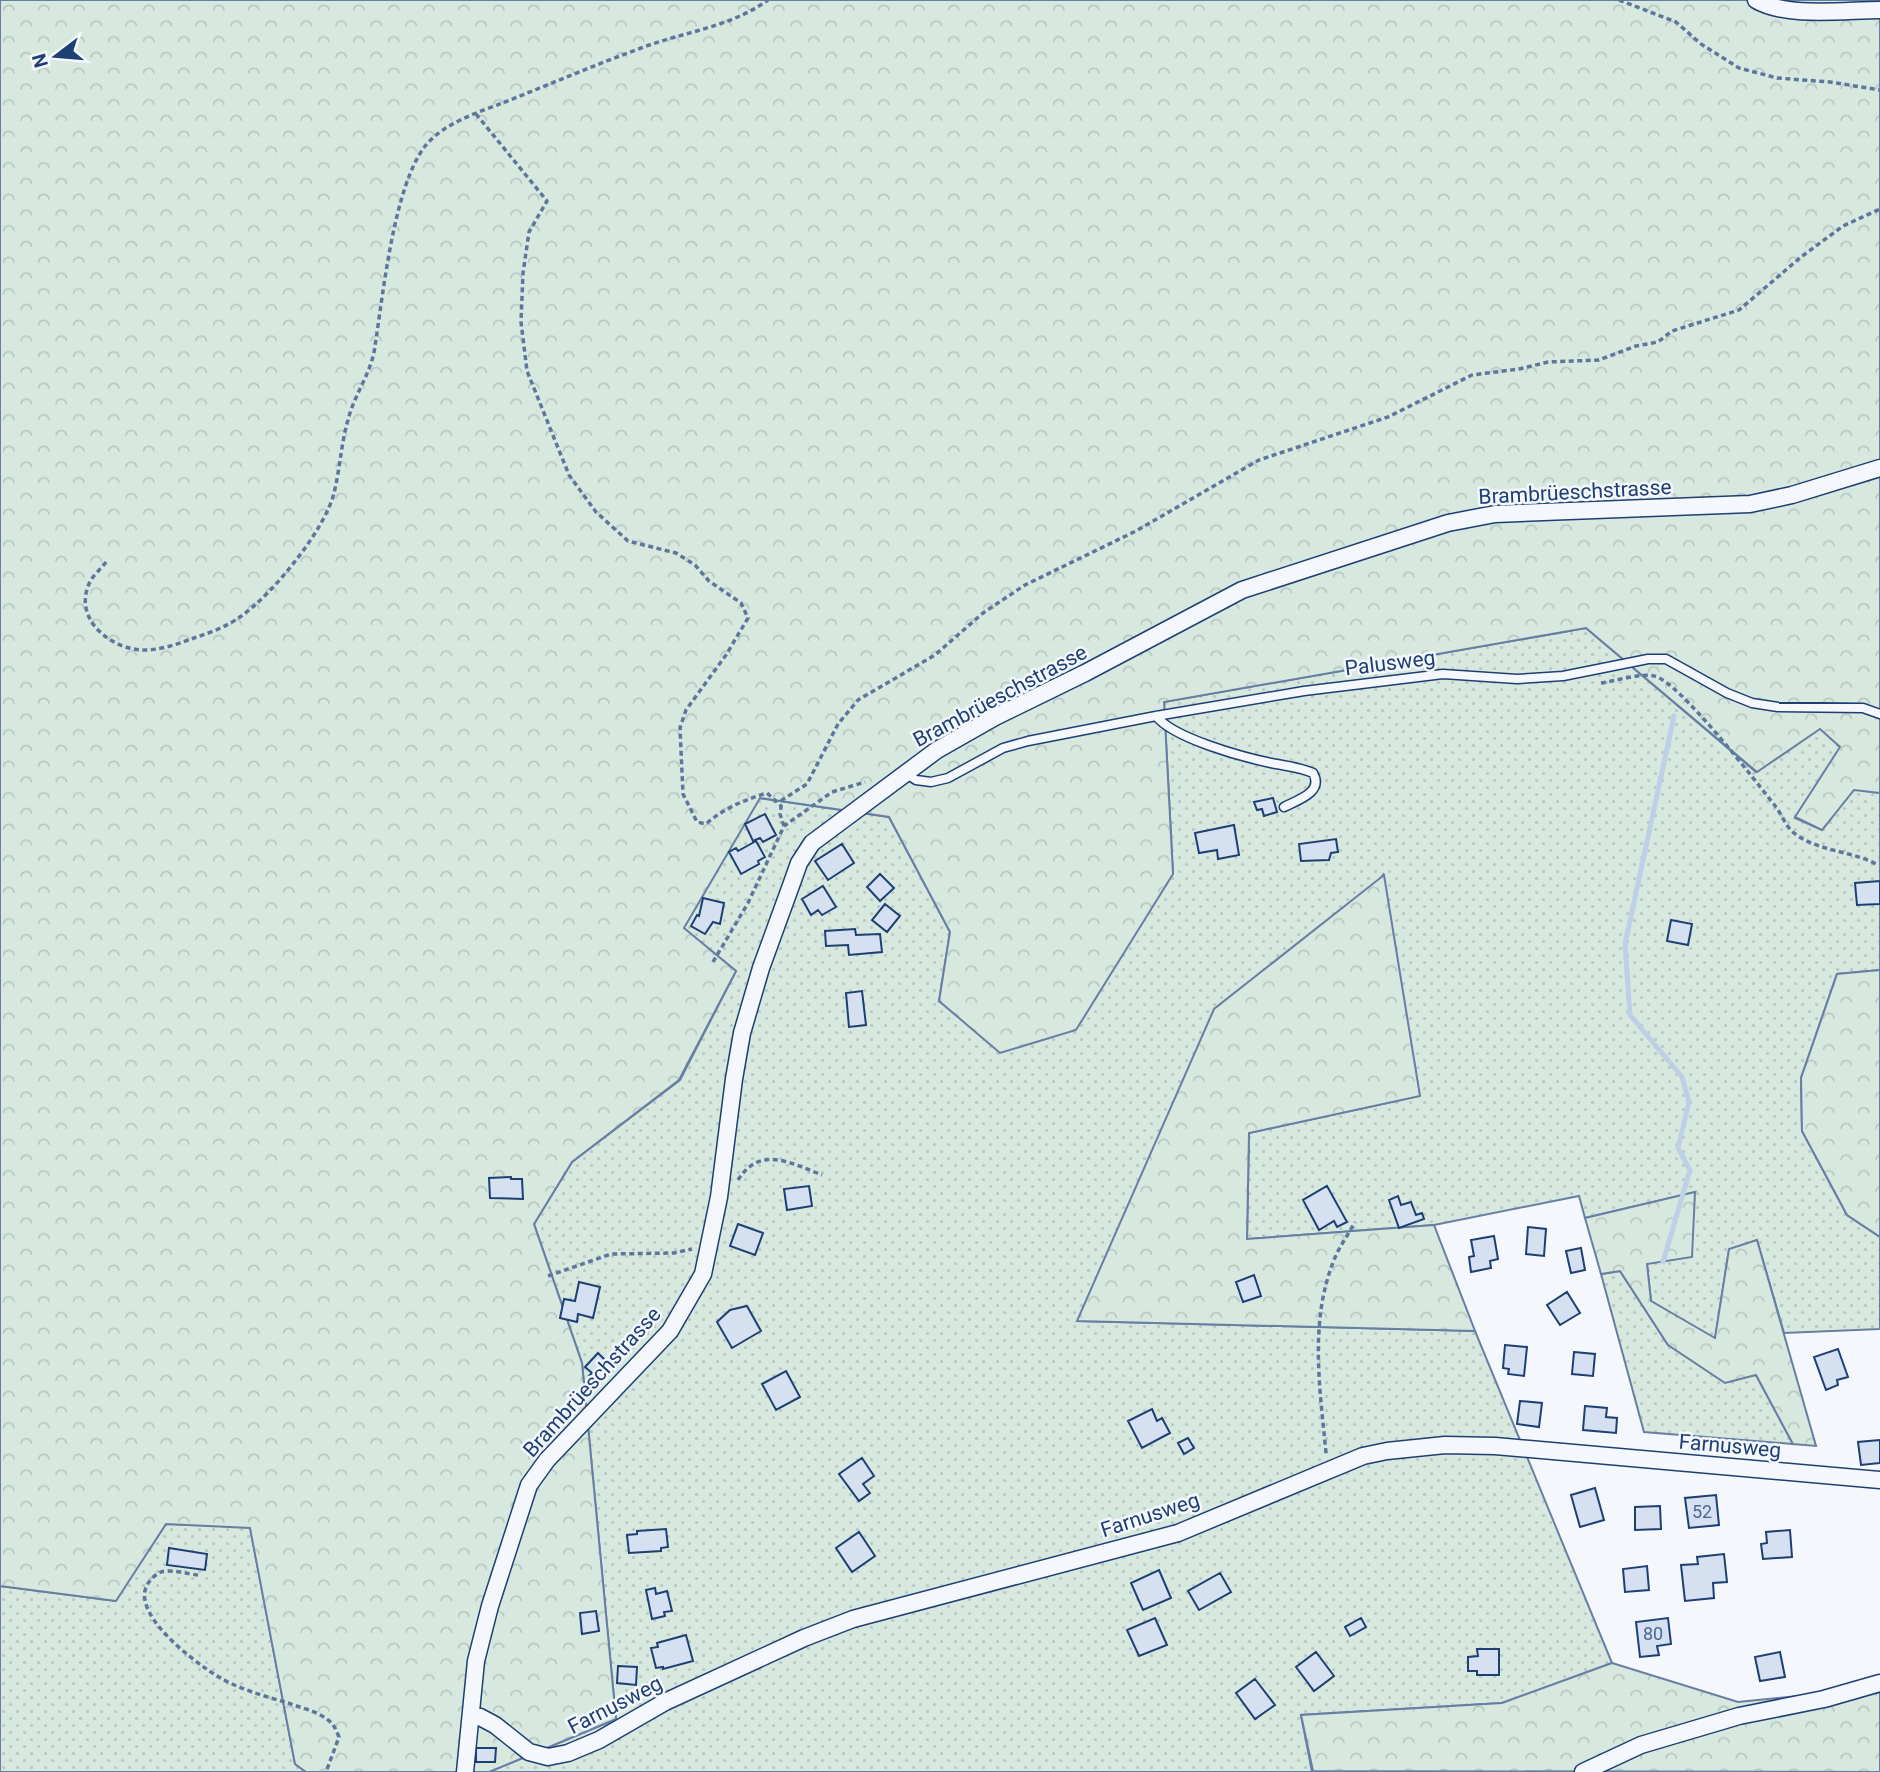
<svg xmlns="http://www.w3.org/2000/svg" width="1880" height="1772" font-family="Roboto,sans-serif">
<defs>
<pattern id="grass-dots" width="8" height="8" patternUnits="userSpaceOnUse" patternTransform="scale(1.75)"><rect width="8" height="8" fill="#d7e8df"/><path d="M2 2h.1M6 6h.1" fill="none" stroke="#b8c8c3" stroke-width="1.8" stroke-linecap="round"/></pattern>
<pattern id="forest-crowns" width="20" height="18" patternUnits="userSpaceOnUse" patternTransform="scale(1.75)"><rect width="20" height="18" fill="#d7e8df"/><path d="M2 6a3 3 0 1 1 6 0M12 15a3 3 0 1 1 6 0" fill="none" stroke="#b8c8c3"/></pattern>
</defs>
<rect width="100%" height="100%" fill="#f4f7fb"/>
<path fill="url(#grass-dots)" stroke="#687fa3" stroke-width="2" d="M1586 628 1756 772 1820 728 1841 747 1795 818 1822 830 1854 789 1880 793V970L1837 974 1801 1078 1802 1131 1847 1215 1880 1237V1329L1784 1333 1757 1240 1729 1250 1715 1339 1651 1301 1647 1264 1695 1192 1585 1218 1579 1196 1434 1225 1247 1239 1249 1133 1419 1096 1383 875 1078 1321 1475 1331 1612 1663 1502 1703 1301 1715 1312 1772H489L616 1719 582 1363 534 1224 572 1162 680 1080 736 971 683 928 759 798 889 817 950 932 939 1001 1173 874 1164 702Z
M1620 1271 1668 1345 1756 1375 1793 1444 1644 1432 1601 1274Z
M166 1524 250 1527 295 1764 306 1772H0V1586L115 1601Z"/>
<path fill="url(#forest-crowns)" stroke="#687fa3" stroke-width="2" d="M0 0H1880V793L1854 790 1822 830 1795 817 1840 747 1820 729 1757 772 1586 628 1164 702 1173 874 1076 1030 1000 1053 939 1001 950 932 889 817 760 798 684 928 736 971 679 1080 572 1162 534 1224 582 1363 616 1719 489 1772H306L295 1764 250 1528 166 1524 116 1601 0 1586Z
M1384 875 1420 1096 1249 1133 1247 1239 1434 1225 1475 1331 1077 1321 1214 1009Z
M1880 970V1237L1847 1215 1802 1131 1801 1078 1837 974Z
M1695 1192 1692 1257 1647 1264 1651 1301 1715 1338 1729 1249 1757 1240 1816 1446 1793 1444 1756 1375 1725 1383 1668 1345 1620 1271 1601 1274 1585 1218Z
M1612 1663 1738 1702 1880 1688V1772L1313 1771 1301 1715 1502 1703Z"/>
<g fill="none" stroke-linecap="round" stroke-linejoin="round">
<path stroke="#bed0e5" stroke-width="5" d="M1663 1262 1690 1170 1678 1148 1689 1102 1682 1077 1630 1015 1625 944 1674 716"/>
</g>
<path fill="#d5e0f0" stroke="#1d3f73" stroke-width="2" d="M1273 798 1277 812 1264 816 1262 809 1257 810 1254 802Z
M765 814 776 835 763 842 760 838 753 841 745 824Z
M1234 825 1239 855 1218 859 1217 850 1199 853 1195 833Z
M1336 839 1338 852 1331 853 1329 860 1301 861 1299 844Z
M756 841 765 857 758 861 759 864 741 874 729 852 736 848 738 851Z
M842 844 854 863 828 880 815 861Z
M880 874 894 888 880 901 867 887Z
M1880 881V904L1857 905 1855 883Z
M823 886 836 907 822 915 818 910 811 915 802 899Z
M703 898 724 903 720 924 713 922 705 934 691 926 697 915 699 916Z
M885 904 900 916 887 932 872 920Z
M1671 920 1692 924 1688 945 1667 941Z
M855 929 856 935 880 934 882 952 849 955 848 945 826 946 825 931Z
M862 991 866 1025 849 1027 846 993Z
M511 1177V1179H522L523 1199 490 1198 489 1178Z
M809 1186 812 1206 787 1210 784 1189Z
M1327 1186 1347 1222 1337 1227 1334 1221 1319 1230 1303 1200Z
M1398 1196 1401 1205 1411 1202 1416 1215 1422 1213 1424 1219 1399 1228 1389 1200Z
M738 1224 763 1233 755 1255 730 1246Z
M1528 1227 1546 1229 1544 1256 1526 1254Z
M1494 1236 1498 1259 1490 1261 1491 1268 1471 1272 1469 1257 1474 1256 1471 1240Z
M1581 1248 1585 1270 1571 1273 1566 1251Z
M1254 1275 1261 1296 1243 1302 1236 1282Z
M579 1282 600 1287 593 1318 578 1314 577 1322 560 1318 564 1299 575 1301Z
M1567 1292 1580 1313 1560 1325 1547 1305Z
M747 1306 761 1331 732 1348 717 1322 730 1310Z
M1505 1345 1527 1347 1524 1376 1508 1374 1509 1369 1503 1368Z
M1838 1349 1848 1377 1837 1380 1838 1385 1826 1390 1814 1357Z
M1574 1352 1595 1354 1593 1376 1572 1374Z
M598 1353 614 1369 598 1385 589 1376 592 1373 585 1367Z
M786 1371 800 1397 776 1410 762 1384Z
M1520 1401 1542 1403 1539 1427 1517 1424Z
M1585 1406 1607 1408 1606 1417 1617 1418 1616 1433 1583 1430Z
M1152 1409 1157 1421 1162 1418 1170 1433 1142 1448 1128 1421Z
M1188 1438 1194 1448 1184 1454 1178 1443Z
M1880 1440V1463L1861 1465 1858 1442Z
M862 1458 874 1476 863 1484 870 1493 859 1501 839 1474Z
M1595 1488 1604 1520 1580 1527 1571 1495Z
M1716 1495 1719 1525 1689 1528 1685 1498Z
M1660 1506 1661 1529 1635 1530V1507Z
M666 1529 668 1547 661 1548V1551L629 1553 627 1535 637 1534V1531Z
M1790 1530 1792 1557 1763 1559 1761 1544 1767 1543 1766 1532Z
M859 1532 875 1556 852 1572 836 1548Z
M169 1548 207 1554 205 1570 167 1565Z
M1724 1554 1727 1582 1713 1583 1714 1598 1685 1601 1681 1565 1698 1564 1697 1557Z
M1647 1566 1649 1590 1625 1592 1623 1569Z
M1159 1570 1171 1598 1143 1610 1131 1583Z
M1220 1573 1231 1592 1199 1610 1188 1591Z
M655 1588 656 1594 667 1591 672 1611 664 1612 665 1616 652 1619 646 1590Z
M596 1611 599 1631 582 1634 580 1613Z
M1155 1618 1167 1645 1139 1656 1127 1630Z
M1361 1618 1366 1627 1350 1636 1345 1627Z
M1668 1618 1671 1644 1657 1646 1659 1655 1640 1657 1636 1622Z
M686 1635 693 1661 663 1669V1667L656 1668 651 1648 658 1647 657 1643Z
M1477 1649H1499V1675H1477V1671H1468V1657L1478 1656Z
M1316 1652 1334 1676 1314 1691 1296 1667Z
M1780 1652 1785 1677 1760 1681 1755 1657Z
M618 1666 637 1667 636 1685 617 1683Z
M1255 1679 1275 1705 1255 1719 1236 1693Z
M476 1748H496L495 1762H476Z"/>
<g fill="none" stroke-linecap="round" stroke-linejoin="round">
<defs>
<path id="lane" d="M1156 716C1173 738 1242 757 1271 763 1285 766 1300 767 1313 773 1324 792 1298 800 1284 807
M905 773 916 780 931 782 948 778 1003 748 1028 741 1156 716 1304 691 1443 674 1517 679 1563 676 1648 659H1666L1727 693 1752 703 1778 707 1863 708 1880 714"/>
<path id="street" d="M1756 0C1786 18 1845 10 1880 10
M471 1716 480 1717 495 1725 529 1752 548 1757 568 1753 599 1740 665 1702 804 1638 853 1619 1178 1533 1363 1456 1387 1451 1445 1445 1495 1446 1880 1480
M465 1772 476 1661 490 1606 529 1485 547 1460 670 1331 703 1274 719 1197 734 1079 742 1033 761 968 793 880 799 863 812 843 937 750 995 717 1085 673 1242 590 1448 523 1495 514 1750 504 1792 495 1880 468
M1583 1772 1641 1745 1739 1716 1824 1699 1880 1683"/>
</defs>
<use href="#lane" stroke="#1d3f73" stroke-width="11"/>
<use href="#street" stroke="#1d3f73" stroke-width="19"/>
<path stroke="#5e769c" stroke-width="3.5" stroke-dasharray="5 3.5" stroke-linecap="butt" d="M1619 0 1676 22 1701 44 1739 68 1777 78 1830 82 1880 90
M476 114 547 201 529 232 523 273 521 322 527 371 569 475 596 512 628 541 676 553 695 565 709 581 741 603 748 618 726 655 686 710 680 728 683 794 697 822 706 824C724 808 744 800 767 793L781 806
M106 562C101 569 92 576 89 584 73 620 112 650 144 650 161 650 178 644 194 638 209 633 226 627 240 617 272 595 325 530 334 493 340 469 341 444 348 420 354 395 372 372 375 346 383 295 394 184 426 145 444 123 479 112 505 102 550 84 595 65 641 48 683 32 731 27 768 0
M1601 683C1615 681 1640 673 1654 676 1678 680 1757 783 1776 807 1782 815 1786 827 1794 833 1818 852 1851 850 1878 865
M784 826 780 814 782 800 807 784 838 724 858 700 935 655 983 613 1025 585 1136 531 1259 460 1388 417 1472 375 1519 369 1548 362 1599 360 1636 346 1658 342 1672 331 1739 310 1801 257 1843 226 1880 209
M713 962 748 903 784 826 832 792 865 782
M738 1180C760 1145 791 1163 822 1175
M548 1276 611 1254 674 1253 692 1249
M1326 1453C1320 1389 1309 1322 1334 1260 1339 1247 1348 1235 1355 1222
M198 1575C188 1574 171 1569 161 1572 156 1574 152 1578 149 1582 127 1611 192 1660 214 1674 235 1688 264 1696 288 1703 301 1708 317 1711 328 1720 334 1724 336 1730 339 1737L326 1772"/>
<use href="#lane" stroke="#f4f7fb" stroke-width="8"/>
<use href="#street" stroke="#f4f7fb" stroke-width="16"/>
</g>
<g text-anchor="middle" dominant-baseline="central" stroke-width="5" stroke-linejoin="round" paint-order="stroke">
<g font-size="18" fill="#4b6792">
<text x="1702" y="1511">52</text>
<text x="1653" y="1633">80</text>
</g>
<g font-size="21" fill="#1d3f73" stroke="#f4f7fb">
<text transform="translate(1575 492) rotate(-3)">Brambrüeschstrasse</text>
<text transform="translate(1390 663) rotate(-7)">Palusweg</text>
<text transform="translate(1000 696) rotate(-28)">Brambrüeschstrasse</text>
<text transform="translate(592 1382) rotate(-48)">Brambrüeschstrasse</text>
<text transform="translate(1730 1446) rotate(5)">Farnusweg</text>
<text transform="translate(1150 1515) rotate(-18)">Farnusweg</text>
<text transform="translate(615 1705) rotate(-27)">Farnusweg</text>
</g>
</g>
<g transform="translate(56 56) rotate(254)" stroke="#f4f7fb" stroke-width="5" paint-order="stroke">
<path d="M0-5L12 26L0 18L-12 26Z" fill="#1d3f73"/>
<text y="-10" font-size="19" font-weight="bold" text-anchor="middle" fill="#1d3f73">N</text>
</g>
</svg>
